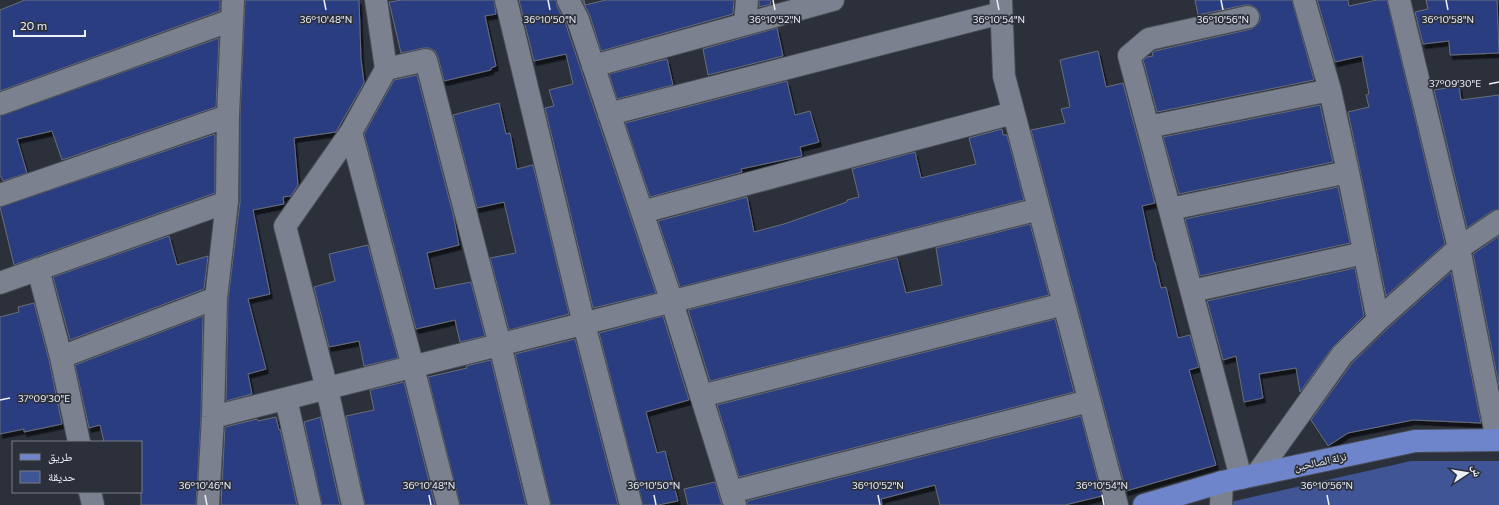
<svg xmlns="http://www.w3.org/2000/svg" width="1499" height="505" font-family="Commissioner,'Noto Naskh Arabic',sans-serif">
<defs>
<filter id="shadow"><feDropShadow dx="2.5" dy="4.5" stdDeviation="0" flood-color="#0009"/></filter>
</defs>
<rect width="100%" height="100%" fill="#2c303b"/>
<path fill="#3f5596" d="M1411 461H1499V505H1230V502Z"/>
<path fill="#2a3e80" stroke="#686e7a" filter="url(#shadow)" d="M25 0H220V11L0 91V10Z
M245 0H359L361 59 364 83 336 132 294 138 298 185 291 196 283 197 284 204 253 210 270 294 248 299 266 369 248 374 252 394 226 401 228 299 240 202V116Z
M402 0H494L496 14 485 16 496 66 491 68V70L444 81 438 57 435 51 429 48H424L401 53 389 2Z
M519 0H556L557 6 566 25 656 293 593 308 545 108 554 106 549 90 573 84 566 54 534 61Z
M582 0H584L585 5 606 0H734L733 14 601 51 590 16Z
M759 0H770L771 4 759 7Z
M1195 0H1292L1314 80 1157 112 1143 60 1147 57 1153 56 1152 53 1155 51 1251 29 1256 26 1260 21V15L1257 9 1251 5H1245L1198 15Z
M1317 0H1348L1349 6 1377 0H1387L1445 244 1386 296 1348 112 1369 107 1366 95 1369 94 1362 56 1335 62Z
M1426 0H1497L1499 53 1450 55 1449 41 1423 44 1415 12 1428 9Z
M777 28 783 56 708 75 703 49Z
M219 38 216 107 62 160 52 131 17 139 27 173 3 181 0 175V116Z
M1098 51 1106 87 1123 83 1155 203 1142 206 1154 262H1155L1161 288 1166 287 1178 338 1190 335 1199 367 1189 370 1216 465 1126 491 1031 130 1065 123 1061 109 1070 107 1060 60Z
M667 59 673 85 617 99 609 74Z
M417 75 453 214 459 245 427 253 435 289 471 282 485 336 460 342 455 320 416 329 364 134 394 80Z
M787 81 795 115 810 111 819 142 800 147 802 156 741 169 742 172 650 197 625 123Z
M1459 86 1461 100 1499 95V209L1492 211 1467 228 1434 90Z
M499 103 506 134 510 133 517 169 533 165 569 314 509 330 490 258 516 253 504 202 477 208 453 115Z
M1320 105 1333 162 1179 194 1163 137Z
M1002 129 1003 135H1007L1024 200 680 287 658 221 747 197 754 232 784 224 847 202V200L859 197 852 169 915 152 921 178 976 164 969 138Z
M215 134V193L14 265 0 207Z
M1338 187 1350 243 1200 276 1185 219Z
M1030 224 1049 295 710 381 688 310 897 258 906 293 942 285 936 248Z
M169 236 177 265 208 256 204 289 70 340 53 277Z
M1499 236V386L1473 254Z
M368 245 398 358 364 366 359 341 329 347 314 287 335 281 329 254Z
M1355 268 1364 316 1332 348 1300 392 1296 368 1259 374 1263 398 1244 402 1236 356 1223 360 1207 301Z
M1451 272 1481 423 1413 420 1348 433 1328 446 1311 420 1352 363 1387 329Z
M34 303 49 360 62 424 24 432V429L0 434V317L19 312 18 307Z
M203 316 201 416 196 505H141V442H104L100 425 89 428 75 365Z
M663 316 689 400 646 412 657 453 665 451 678 501 658 505H643L599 333Z
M1055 319 1074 392 739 477 717 405Z
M575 339 618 505H551L515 354Z
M491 360 526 505H460L428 377 467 368 466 366Z
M404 382 435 505H365L346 416 374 410 370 390Z
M1081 416 1102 496 1065 505H940L935 485 881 499 882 505H747V501Z
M276 417 279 430 280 429 297 505H221L225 427 257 419 258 421Z
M321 417V421L340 505H322L304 422Z
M715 482 722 505H688L684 489Z"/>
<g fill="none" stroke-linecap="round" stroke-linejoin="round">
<defs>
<path id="minor" d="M376 0 386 69 426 60 500 345 539 505
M506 0 584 324 631 505
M568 0 578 20 672 302 735 505
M1001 0 1004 76 1117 505
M1304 0 1330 90 1348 172 1378 320
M1399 0 1459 248 1497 440
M745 24 747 0
M593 66 833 0
M0 104 232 20
M609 114 1001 13
M1148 127 1330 90
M351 132 413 367 448 505
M0 195 228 116
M1170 209 1348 172
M642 212 1013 113
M38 269 61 357 79 442
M0 283 227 202
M1192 291 1364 253
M61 357 216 298
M701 396 1064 304
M286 399 310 505
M213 417 1039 209
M1257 474 1342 355 1378 320 1459 248 1499 221
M1241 478 1129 56 1149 39 1248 17
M90 492 93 505
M731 492 1089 401
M208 505 213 417 216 298 227 202 228 116 233 0
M353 505 327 389 285 226 351 132 386 69
M1221 505 1222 482"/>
<path id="major" d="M1144 505 1222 482 1415 441 1499 440"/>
</defs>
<use href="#minor" stroke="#484c55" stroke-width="24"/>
<use href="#major" stroke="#484c55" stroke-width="24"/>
<use href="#minor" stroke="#7b818e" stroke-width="22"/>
<use href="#major" stroke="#6e85cb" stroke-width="22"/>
</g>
<path fill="none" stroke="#edf0f8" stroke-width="1.5" d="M324 0 326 10M548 0 550 10M773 0 775 10M997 0 999 10M1221 0 1223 10M1446 0 1448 10M1489 84 1499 82M0 400 10 398M205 495 207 505M429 495 431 505M654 495 656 505M878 495 880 505M1102 495 1104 505M1327 495 1329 505"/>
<g text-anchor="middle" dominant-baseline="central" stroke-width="3.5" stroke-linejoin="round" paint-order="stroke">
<g font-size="11" fill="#edf0f8" stroke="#2c303b">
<text transform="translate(1320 461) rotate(-12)">نزلة الصالحين</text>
</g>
</g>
<g font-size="10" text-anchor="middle" fill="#edf0f8" stroke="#2c303b" stroke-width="3.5" stroke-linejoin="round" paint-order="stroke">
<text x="326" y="23">36°10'48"N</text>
<text x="550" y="23">36°10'50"N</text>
<text x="775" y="23">36°10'52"N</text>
<text x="999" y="23">36°10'54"N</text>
<text x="1223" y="23">36°10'56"N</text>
<text x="1448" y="23">36°10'58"N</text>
<text x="1455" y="87">37°09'30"E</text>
<text x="44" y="402">37°09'30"E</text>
<text x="205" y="489">36°10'46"N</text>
<text x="429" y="489">36°10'48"N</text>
<text x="654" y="489">36°10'50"N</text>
<text x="878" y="489">36°10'52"N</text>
<text x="1102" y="489">36°10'54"N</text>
<text x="1327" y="489">36°10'56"N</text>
</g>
<rect x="12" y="441" width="130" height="52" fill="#2c303b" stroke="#797d87"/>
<rect x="20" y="454" width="20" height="6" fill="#6e85cb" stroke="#797d87"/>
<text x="48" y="461" font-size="12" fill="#edf0f8">طريق</text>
<rect x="20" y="471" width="20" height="12" fill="#3f5596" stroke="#797d87"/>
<text x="48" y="481" font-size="12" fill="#edf0f8">حديقة</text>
<g transform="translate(1467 473) rotate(78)" stroke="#2c303b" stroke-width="3" paint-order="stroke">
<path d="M0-3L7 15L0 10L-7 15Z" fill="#edf0f8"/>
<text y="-6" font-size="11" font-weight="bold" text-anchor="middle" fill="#edf0f8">ش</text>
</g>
<path d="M14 30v6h71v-6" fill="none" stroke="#edf0f8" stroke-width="2"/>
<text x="20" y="30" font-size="12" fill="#edf0f8" stroke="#2c303b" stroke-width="3" paint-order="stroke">20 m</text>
</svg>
